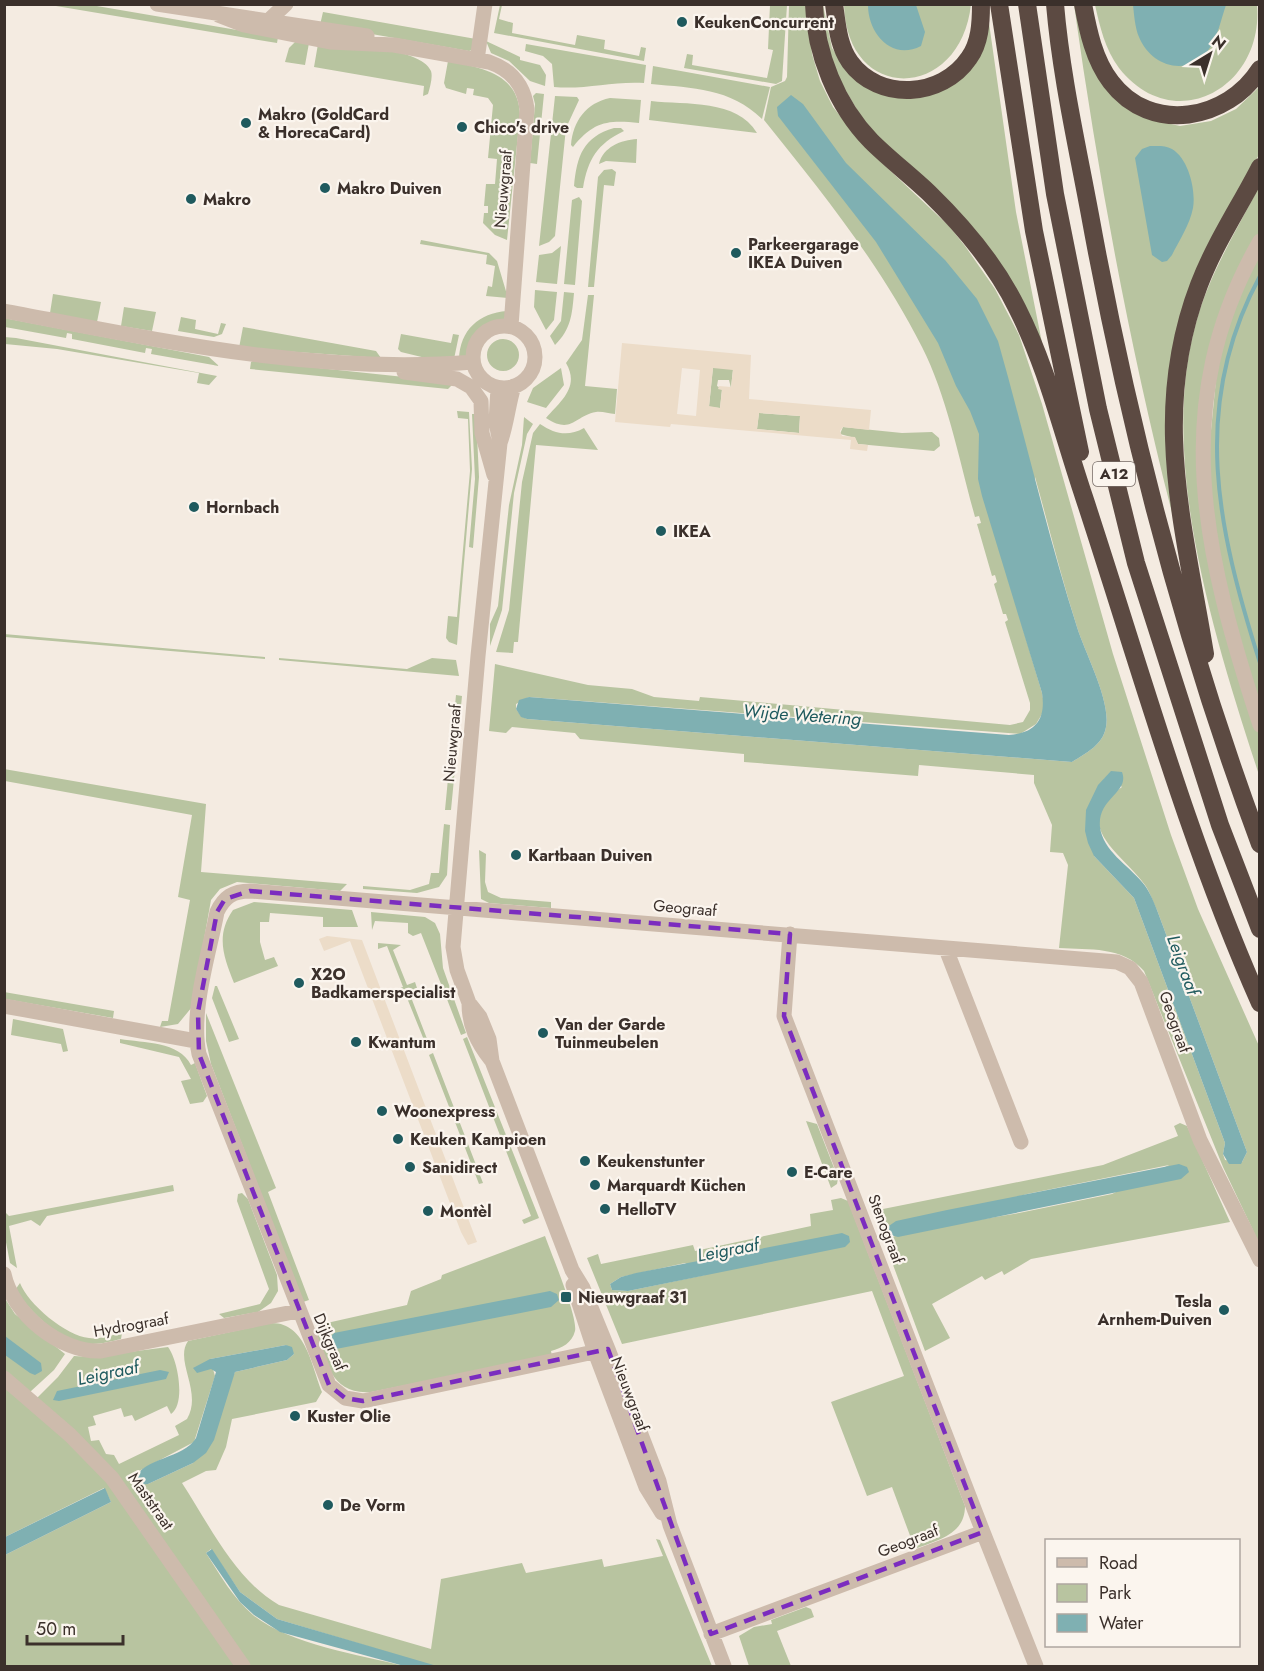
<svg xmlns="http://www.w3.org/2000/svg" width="1264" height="1671" font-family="Jost,sans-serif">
<rect width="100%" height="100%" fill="#f4ebe1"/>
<path fill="#b8c4a0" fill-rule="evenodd" d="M971 4C961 101 847 105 844 5Z
M50 5H91L278 37 277 43Z
M500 5H502L499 19 513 23 512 33 575 45 577 35 605 40 604 49 639 56 641 47 646 48 644 61 494 33Z
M770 5H787L782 81 776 84 684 68 687 54 693 55 692 65 767 78 773 50 768 49Z
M789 5H808L812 54 820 81 833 107 865 147 949 226 965 246 995 289 1019 335 1042 404 1113 654 1171 835 1198 909 1259 1046V1243L1223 1167 1144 971C1123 946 1089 950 1059 948L1068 865 1063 853 1050 852 1052 825 1034 783V775L919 765 918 776 744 762V754L580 739 575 733 512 727 506 733 489 731 495 664 588 685 632 689 654 697 699 701 700 697 1010 725 1023 722 1030 710V703L1005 622 1008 620 1006 614H1003L994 584 997 582 995 575 992 576 977 524 981 523 979 516 975 517C960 463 947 396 922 347 880 264 822 192 764 120L771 87 785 81 787 77ZM1035 477C1049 527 1061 577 1077 627 1085 653 1111 701 1106 727 1103 745 1086 753 1072 762L527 719 521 716 516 709V704L529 697 1020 734 1036 724 1045 709 1042 693 1019 615ZM1108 776 1122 787C1067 824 1123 854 1145 885 1150 892 1153 902 1157 910L1247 1152 1242 1162 1225 1160 1223 1154 1225 1143 1134 898 1094 856 1104 779Z
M820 5H823L832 48 855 79 942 88 988 16 1016 212 1047 368 1023 310 869 130 833 69Z
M1074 5H1077L1085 43 1148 119 1180 126 1211 121 1236 109 1259 87V154L1177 333 1182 551C1134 371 1100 189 1074 5Z
M1095 5H1257C1264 89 1173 137 1119 68 1105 49 1100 27 1095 5Z
M323 12 476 39 472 50 469 51 320 25Z
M486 41 520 57V60L540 65 546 75 545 86 530 81 509 61 491 53Z
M295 42 309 43 305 65 285 62 289 48Z
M318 44C342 46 420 46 431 71 433 77 430 87 428 94L423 96 424 86 314 67Z
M526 44 646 65 644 83C613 81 584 90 554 87L552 64 543 56 525 51Z
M448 61C482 68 519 73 520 116L507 240 495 235 483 223 484 213H488V206H484L486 184H495L497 159 488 158 493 105 488 98 473 95 474 89 467 88 466 94 446 88 444 83Z
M653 66 770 87 762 119C730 88 693 88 651 84Z
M536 93 544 94 537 164 530 163 535 104 533 96Z
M555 96 577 97 579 100 566 128 555 236 549 242 539 246Z
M610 98 641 100 639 123C608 120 594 121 573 147L571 145C573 121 586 103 610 98Z
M651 101C686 105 737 99 757 133L649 120Z
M614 128H621L624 131C597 144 588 159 583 188H577L574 186C577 156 583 137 614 128Z
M637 139 636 163 606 161 599 164C603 147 621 140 637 139Z
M612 169 616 172 614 186 604 185 594 287H588L598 177 604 170Z
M1259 187V235L1200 410 1225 618 1259 735V775C1216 642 1157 461 1196 323 1209 275 1236 231 1259 187Z
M579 197 582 201 575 285 564 284 572 200Z
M421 240 489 253 497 261 508 298 486 296 488 286 492 287 495 266 486 264 487 255 420 244Z
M561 246 557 284 536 282 539 255 552 253Z
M1259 248V716L1234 627 1206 481 1219 349Z
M535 290 557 292 554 320 546 330 534 307Z
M564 292 574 293C572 315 571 329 555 345L550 336 561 321Z
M53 294 101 302 97 322 50 313Z
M588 295H594L585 386 617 389 615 414C609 414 602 411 596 412 574 416 572 435 546 418 561 401 580 387 566 363L582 340Z
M124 307 156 312 152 331 121 326Z
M507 311 504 320C481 324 471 335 468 358L459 359C460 330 479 313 507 311Z
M181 317 196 320 195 329 218 334 221 323 226 324 222 334 214 337 178 331Z
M4 318 209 357 219 366 151 354 152 349 146 348 145 353 72 339V334L67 333 66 338 5 327Z
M243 327 376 351 381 358 239 348Z
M401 334 451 343 453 334 459 335 454 359 434 360 401 352 398 349Z
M4 337 16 338 217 376 209 385 197 383 199 373 57 349 5 344Z
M487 355a16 16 0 1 1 32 0a16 16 0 1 1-32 0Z
M257 359 290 365 452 382V385L448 389 250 369 251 362Z
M713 367 733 369 731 388 729 380H718L717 386 722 389 720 408 709 407Z
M561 368 564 385 546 408 527 402 533 388Z
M457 411 469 412 472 469 457 645 449 642 446 638 448 616 457 617 470 471 468 419 458 418Z
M759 413 800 416 799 433 757 429Z
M472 414H476L479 477 473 548 469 547 475 479Z
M524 417 533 424 527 434 514 493 502 610 490 646V624L498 606 509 505 522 445Z
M540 424C555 434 568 437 584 428L598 450 536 445 518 642H514L513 653 496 652 509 610 522 482 533 433Z
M843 427 902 433 932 432 939 438 940 446 934 451 858 444 855 438 840 434Z
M4 634 265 657V659L5 637Z
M279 658 407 669 432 658 456 660 459 676 279 660Z
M456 695 462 696 451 810H445Z
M4 769 206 804 201 872 347 884 340 891 237 882 220 889 211 900 192 1007 178 1024 160 1027 162 1021H168L190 900 178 897 192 815 5 781Z
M444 824 450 825 447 875 439 887 417 893 363 889V886L410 890 429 884 431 873H439Z
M479 850 486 854 485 882 488 892 501 898 551 902V908L489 903 481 899Z
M254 902 352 910 358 927H323V917L270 913 269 922H260V942L265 960 274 957 278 966 234 983C224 957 215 936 233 910Z
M371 912 425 917 435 923 440 934 443 968 466 1033 461 1035 421 933 413 936 408 933V923L375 921 372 930Z
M378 943 401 945 393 950 407 985 415 982 417 988 409 992 429 1044 426 1045 405 993 396 996 394 990 403 987 387 946 378 949Z
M215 986H217L239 1039 229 1042 212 998Z
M4 992 114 1011 113 1018 5 999Z
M206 1013 276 1188 268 1192 309 1300 303 1302 211 1064 206 1041Z
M13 1019 63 1029 68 1051 63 1052 61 1044 11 1035Z
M467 1037 539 1218 524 1224 522 1220 531 1216 463 1039Z
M120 1039C144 1043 179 1041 191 1065L195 1063 207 1096 203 1102 190 1104 181 1081 191 1079 179 1057 120 1043Z
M433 1053 483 1183 479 1184 429 1055Z
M806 1121 817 1124 838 1178 837 1184 831 1188Z
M1180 1123 1187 1126 1230 1222 1031 1259 1004 1275 1002 1271 985 1280 982 1276 932 1304 950 1338 925 1351 873 1211 1103 1165 1178 1136 1174 1126ZM1169 1165 1112 1194 1019 1213 911 1231 892 1237 889 1234 1027 1194Z
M173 1185 174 1191 47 1216 40 1226 31 1220 9 1226 17 1268 10 1263 5 1237V1212L9 1216Z
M242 1193 248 1199 277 1275 278 1291 271 1303 258 1312 224 1318 219 1314 260 1304 269 1289 237 1201 238 1194Z
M841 1198 848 1201 965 1506C965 1535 937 1540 915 1549L892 1487 867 1496 831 1402 904 1376 872 1291 622 1344 587 1258 598 1254 601 1264 693 1245 695 1251 811 1226 810 1214 833 1210 831 1200ZM685 1263 705 1275 628 1291 612 1290 610 1284 621 1277Z
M545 1236C551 1253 578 1317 575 1331 572 1343 562 1348 551 1351L552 1356 371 1392C331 1395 327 1362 314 1331L318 1325 407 1305 411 1291 441 1279 442 1275Z
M20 1283C28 1304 66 1336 89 1338 99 1340 111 1335 122 1333L121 1339C112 1341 102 1344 93 1344 61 1344 32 1313 15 1290Z
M4 1297 15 1314 65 1354 54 1370 30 1392 5 1374Z
M272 1323C306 1323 312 1367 322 1392L316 1402 232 1419 226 1447 216 1470 206 1471 182 1483C209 1524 235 1580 279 1605L431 1649 441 1579 522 1563 526 1573 602 1559 604 1567 663 1556 656 1539 660 1540 712 1666 430 1665 277 1619 240 1592 211 1549 206 1553C220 1575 233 1598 253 1615 288 1644 360 1655 404 1666H248L155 1531 37 1398 58 1377 74 1356 90 1357 168 1347C178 1360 186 1404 171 1414L167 1406 135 1421 132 1415 124 1417 121 1408 93 1416 96 1425 88 1427 91 1441 99 1440 106 1454 114 1455 119 1464 179 1435 175 1426 187 1419C203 1392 174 1361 188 1341ZM286 1345 294 1354 287 1360 235 1372 193 1463 148 1484 139 1471 194 1442 215 1376 210 1359Z
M4 1382 96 1465 237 1666H5V1555L111 1502 104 1488 5 1537Z
M806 1607 811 1609 814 1617 777 1631 791 1666H749L739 1636 754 1627 772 1624 771 1620Z"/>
<path fill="#ecdcc8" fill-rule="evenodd" d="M622 343 751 355 749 399 871 410 869 430 843 427 840 431 842 436 855 437 858 444 868 445 867 451 850 449 851 440 671 424 670 427 615 422ZM682 368 700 370 696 416 677 414ZM713 368 733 370 731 387 719 386 718 389 722 390 720 408 709 406ZM759 413 800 416 799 433 757 429Z
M327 936 362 940 477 1242 468 1245 461 1232 350 941 324 951 319 939Z"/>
<path fill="#7fb0b2" d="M868 5H916L925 32 921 46C891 61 868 33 868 5Z
M1133 5V4L1226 5C1221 19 1218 36 1209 49 1189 78 1151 67 1139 37 1135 28 1134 14 1133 5Z
M791 95 803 104 846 163 945 260 977 299 998 341C1025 436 1047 533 1077 627 1085 653 1111 701 1106 727 1103 745 1086 753 1072 762L527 719 521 717 516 709 519 700 529 697 1009 735C1036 733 1046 719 1042 693L982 496 978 479 979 434 970 411 956 386 938 343 876 242 778 116 777 107Z
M1150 146C1157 146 1165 145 1172 149 1189 159 1196 191 1193 208 1190 224 1179 241 1172 255L1167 261 1162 262 1152 255 1135 158 1142 149Z
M1111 771 1122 772C1130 793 1097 798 1100 827 1103 851 1128 865 1142 882 1149 890 1153 900 1157 910L1247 1152 1241 1164H1229L1223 1154 1225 1143 1134 898 1094 856 1088 843 1085 831 1086 810 1098 785Z
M1179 1164 1187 1167 1189 1172 1181 1179 898 1237 887 1234 886 1228 896 1221 947 1210Z
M842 1233 849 1236 850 1242 845 1247 628 1291 612 1290 610 1284 621 1277 636 1273Z
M550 1291 557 1294 559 1300 551 1307 336 1349 330 1346 329 1339 334 1333Z
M5 1336 41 1363 42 1371 35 1375 30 1373 5 1355Z
M286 1345 292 1347 294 1354 287 1360 235 1372 214 1440 206 1453 193 1463 148 1484 137 1485 135 1479C144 1457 183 1459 196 1438L216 1372 211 1369 197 1373 193 1368 210 1359Z
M160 1370 169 1372 166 1379 59 1401 53 1400 57 1391Z
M105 1488 111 1502 5 1555V1537Z
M212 1549 240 1592 277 1619 437 1666H404L280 1632 254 1615 240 1602 206 1553Z"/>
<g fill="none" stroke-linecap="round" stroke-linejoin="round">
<path stroke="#7fb0b2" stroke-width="4" d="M1260 276C1189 407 1218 530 1260 663"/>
<path stroke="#cdbbac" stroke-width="15" d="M157 4 367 36
M218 15 244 25 330 42 394 45 489 62C512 70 524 85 527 109L511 326
M269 20 286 4
M477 60 485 4
M1260 241C1166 404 1205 557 1260 725
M4 311C158 340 316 375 473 362
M473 357a31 31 0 1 1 62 0a31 31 0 1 1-62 0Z
M404 372 457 379 471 387 481 401 482 433 494 475
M514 386C508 405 507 424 500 443L478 656 453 947 457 970 469 1003 480 1017 489 1039 492 1061 572 1270 583 1288 608 1349 659 1481 670 1525 724 1666
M498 388 496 422 500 443
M790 934 784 1016 983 1532
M946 949 1021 1142
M469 1003C469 1026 477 1042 491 1060
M4 1006 196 1041
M4 1274C12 1313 60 1353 101 1351L298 1311
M573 1285 595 1352 646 1487 662 1513
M608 1349 363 1401 345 1398 329 1385 199 1054C190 1012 209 954 217 912 224 897 233 891 250 891L1117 962 1130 968 1141 982 1200 1140 1260 1260
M4 1378 70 1435 112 1478 243 1666
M711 1634 983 1532 1036 1666"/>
<path stroke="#5c4a42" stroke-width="18" d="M814 4C815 53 837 106 871 141 889 159 910 175 929 193 963 226 996 265 1017 308 1047 367 1063 435 1084 497 1140 667 1187 839 1260 1003
M834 4C837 24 838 45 850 62 879 102 942 98 969 58 980 43 981 23 981 4
M999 4 1034 231 1080 452
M1027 4 1055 194 1098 409 1136 563 1220 825 1260 929
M1055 4C1061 75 1077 145 1090 215 1129 429 1184 640 1260 844
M1083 4C1088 31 1094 60 1111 82 1151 135 1228 120 1260 69
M1205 654C1184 525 1150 413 1199 285 1215 243 1240 206 1260 167"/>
</g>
<path fill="none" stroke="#7b2cbf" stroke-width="4.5" stroke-dasharray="12 8" stroke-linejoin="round" d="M250 891 790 934 784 1016 983 1532 711 1634 608 1349 363 1401 345 1398 329 1385 199 1054 198 1012 217 912 225 899Z"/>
<g fill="#1f5a5e" stroke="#fbf5ee" stroke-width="2">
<circle cx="682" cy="22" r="6"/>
<circle cx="246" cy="123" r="6"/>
<circle cx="462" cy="127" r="6"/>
<circle cx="325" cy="188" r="6"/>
<circle cx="191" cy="199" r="6"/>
<circle cx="736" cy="253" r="6"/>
<circle cx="194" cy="507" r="6"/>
<circle cx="661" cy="531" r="6"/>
<circle cx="516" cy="855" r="6"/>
<circle cx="299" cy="983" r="6"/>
<circle cx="543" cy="1033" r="6"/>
<circle cx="356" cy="1042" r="6"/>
<circle cx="382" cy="1111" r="6"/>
<circle cx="398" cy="1139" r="6"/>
<circle cx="585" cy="1161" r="6"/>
<circle cx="410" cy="1167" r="6"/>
<circle cx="792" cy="1172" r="6"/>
<circle cx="595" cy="1185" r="6"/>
<circle cx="605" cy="1209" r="6"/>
<circle cx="428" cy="1211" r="6"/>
<rect x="560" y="1291" width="12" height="12" rx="3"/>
<circle cx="1224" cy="1310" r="6"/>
<circle cx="295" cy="1416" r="6"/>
<circle cx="328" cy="1505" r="6"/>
</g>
<g text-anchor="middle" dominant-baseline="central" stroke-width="4.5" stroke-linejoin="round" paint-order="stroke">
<rect fill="#fbf5ee" stroke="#756b66" stroke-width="1.5" x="1093" y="462" width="42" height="24" rx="4.5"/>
<g font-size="15" font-weight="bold" fill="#3b302b">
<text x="1114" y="474">A12</text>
</g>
<g font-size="16" font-weight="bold" fill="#3b302b" stroke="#fbf5ee" text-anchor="start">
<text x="694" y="22">KeukenConcurrent</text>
<text x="258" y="114">Makro (GoldCard<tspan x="258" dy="18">&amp; HorecaCard)</tspan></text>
<text x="474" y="127">Chico's drive</text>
<text x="337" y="188">Makro Duiven</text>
<text x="203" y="199">Makro</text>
<text x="748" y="244">Parkeergarage<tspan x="748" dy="18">IKEA Duiven</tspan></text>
<text x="206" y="507">Hornbach</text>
<text x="673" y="531">IKEA</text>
<text x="528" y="855">Kartbaan Duiven</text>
<text x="311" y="974">X2O<tspan x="311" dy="18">Badkamerspecialist</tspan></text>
<text x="555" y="1024">Van der Garde<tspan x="555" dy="18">Tuinmeubelen</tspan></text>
<text x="368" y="1042">Kwantum</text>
<text x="394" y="1111">Woonexpress</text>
<text x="410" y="1139">Keuken Kampioen</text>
<text x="597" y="1161">Keukenstunter</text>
<text x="422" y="1167">Sanidirect</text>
<text x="804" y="1172">E-Care</text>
<text x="607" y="1185">Marquardt Küchen</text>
<text x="617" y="1209">HelloTV</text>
<text x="440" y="1211">Montèl</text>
<text x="578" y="1297">Nieuwgraaf 31</text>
<text x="1212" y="1301" text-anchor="end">Tesla<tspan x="1212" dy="18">Arnhem-Duiven</tspan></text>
<text x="307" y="1416">Kuster Olie</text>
<text x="340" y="1505">De Vorm</text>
</g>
<g font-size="16" fill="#3b302b" stroke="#fbf5ee">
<text transform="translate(503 189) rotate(-85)">Nieuwgraaf</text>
<text transform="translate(452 743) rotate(-85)">Nieuwgraaf</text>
<text transform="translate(685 908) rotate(5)">Geograaf</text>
<text transform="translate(1175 1022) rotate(70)">Geograaf</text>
<text transform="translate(886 1229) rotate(69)">Stenograaf</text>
<text transform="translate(131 1325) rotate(-10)">Hydrograaf</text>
<text transform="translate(330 1342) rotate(67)">Dijkgraaf</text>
<text transform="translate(630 1394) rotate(69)">Nieuwgraaf</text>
<text transform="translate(151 1501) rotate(55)">Maststraat</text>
<text transform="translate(908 1541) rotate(-21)">Geograaf</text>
</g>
<g font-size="18" font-style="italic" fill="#1f5a5e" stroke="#fbf5ee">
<text transform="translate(802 715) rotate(4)">Wijde Wetering</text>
<text transform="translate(1183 965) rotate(70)">Leigraaf</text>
<text transform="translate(728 1250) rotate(-11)">Leigraaf</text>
<text transform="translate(108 1373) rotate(-12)">Leigraaf</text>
</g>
</g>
<rect width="1264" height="1671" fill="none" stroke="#3b302b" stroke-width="12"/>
<rect x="1045" y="1539" width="195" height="108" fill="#fbf5ee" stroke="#aea6a0" stroke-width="1.5"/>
<rect x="1057" y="1558" width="30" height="9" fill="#cdbbac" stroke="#aea6a0" stroke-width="1.5"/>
<text x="1099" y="1569" font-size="18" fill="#3b302b">Road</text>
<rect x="1057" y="1584" width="30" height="18" fill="#b8c4a0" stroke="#aea6a0" stroke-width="1.5"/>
<text x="1099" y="1599" font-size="18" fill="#3b302b">Park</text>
<rect x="1057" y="1614" width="30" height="18" fill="#7fb0b2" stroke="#aea6a0" stroke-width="1.5"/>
<text x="1099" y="1629" font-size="18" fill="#3b302b">Water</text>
<g transform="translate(1210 54) rotate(38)" stroke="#fbf5ee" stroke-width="4.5" paint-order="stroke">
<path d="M0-4.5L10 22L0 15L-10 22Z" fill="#3b302b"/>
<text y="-9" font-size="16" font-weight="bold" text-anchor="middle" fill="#3b302b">N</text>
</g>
<path d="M27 1635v9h96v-9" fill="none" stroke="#3b302b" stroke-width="3"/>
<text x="36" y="1635" font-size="18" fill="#3b302b" stroke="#fbf5ee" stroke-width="4.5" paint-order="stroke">50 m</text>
</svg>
